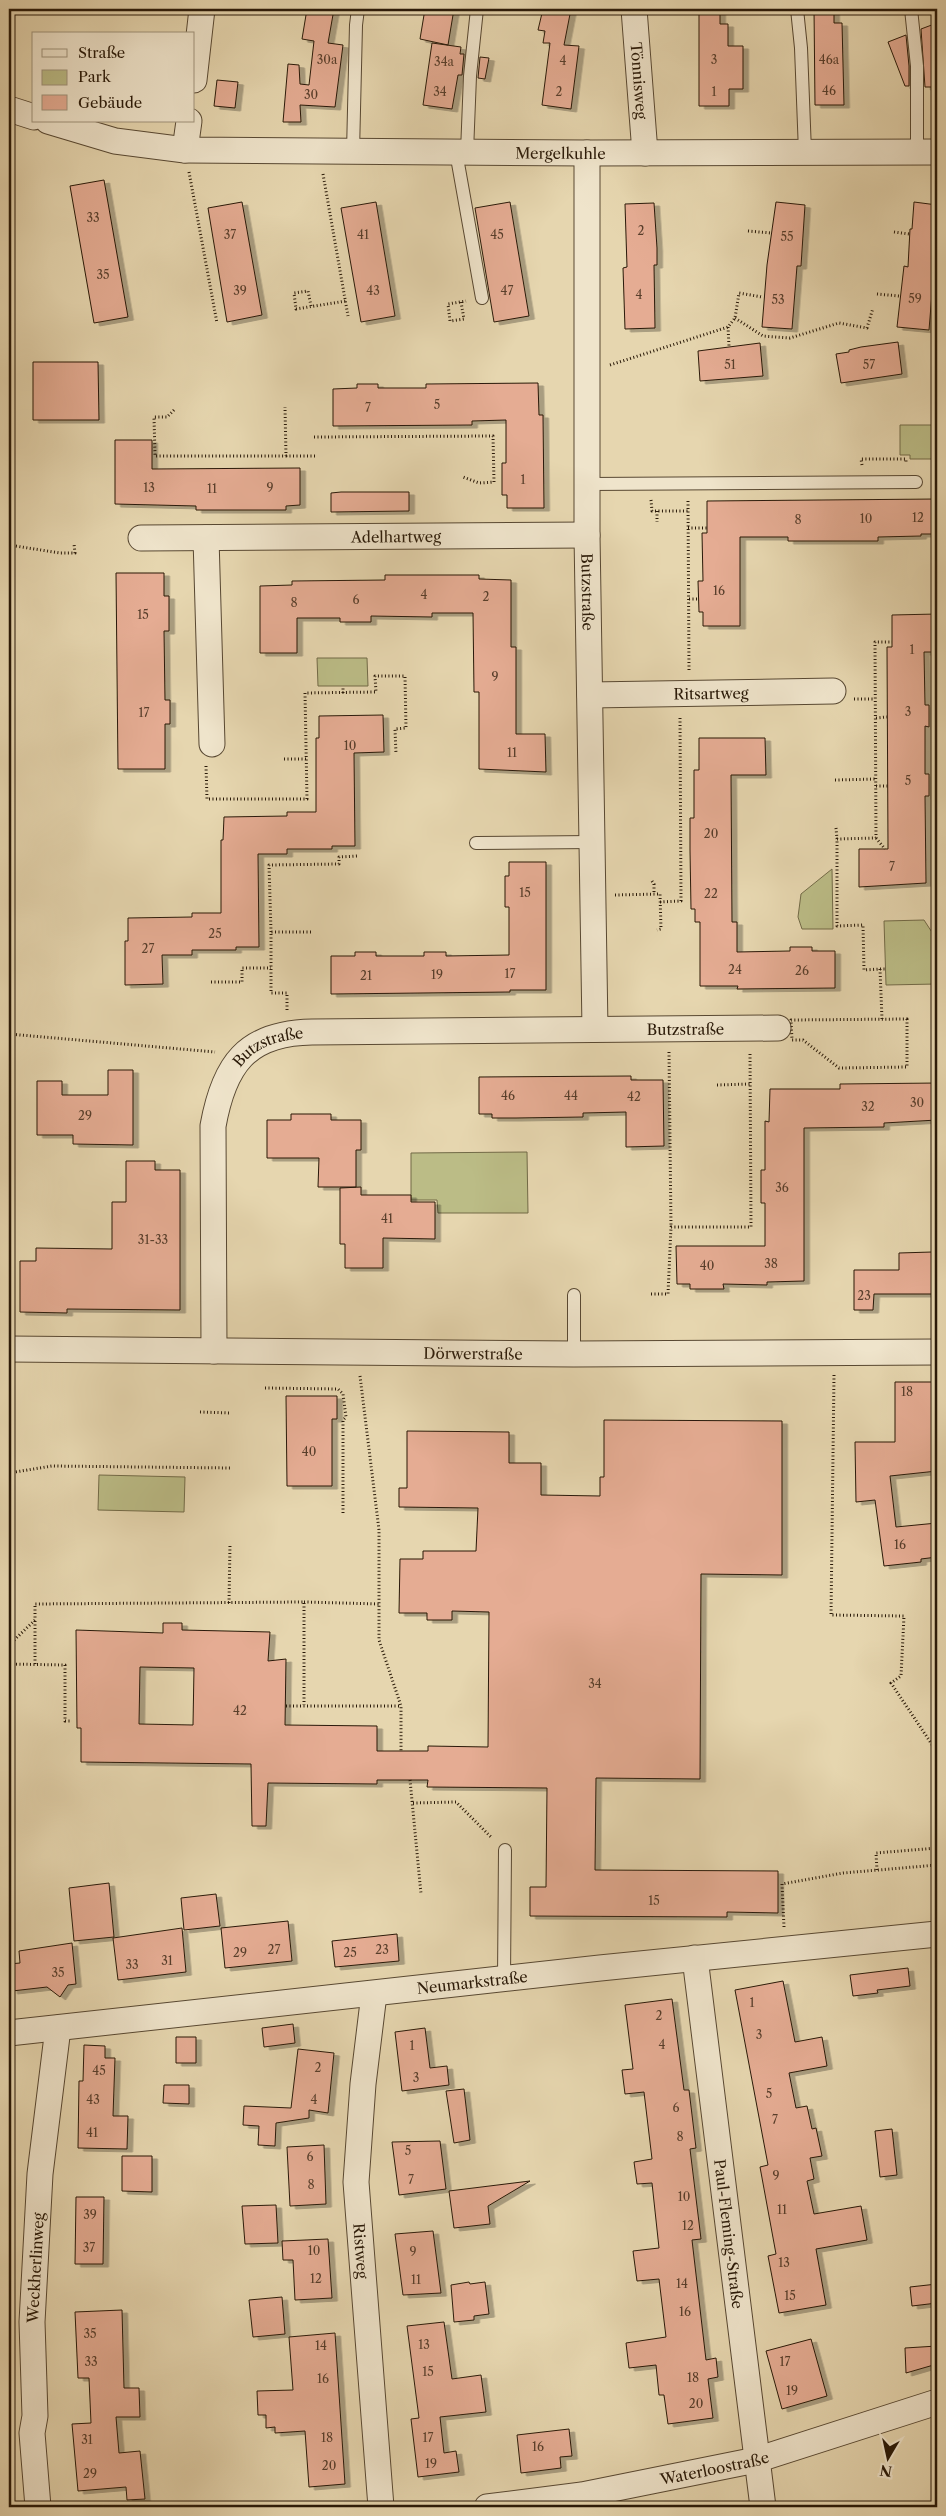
<svg xmlns="http://www.w3.org/2000/svg" width="946" height="2516" font-family="'Libre Caslon Text',serif">
<defs>
<filter id="shadow"><feDropShadow dx="5.5" dy="3" stdDeviation="0" flood-color="#0004"/></filter>
</defs>
<rect width="100%" height="100%" fill="#e6d6af"/>
<filter id="stains"><feTurbulence type="fractalNoise" baseFrequency=".004" numOctaves="4"/><feColorMatrix values="0 0 0 0 .2 0 0 0 0 .09 0 0 0 0 .02 0 0 0 .5 -.17"/></filter>
<radialGradient id="worn" r=".72"><stop offset=".6" stop-color="#630" stop-opacity="0"/><stop offset="1" stop-color="#630" stop-opacity=".3"/></radialGradient>
<path fill="#bbbc86" stroke="#726a47" d="M900 425H937V459H910V455H900Z
M317 658H367L368 686H318Z
M832 869 833 929H802L798 917 801 894Z
M924 920 937 940V984L886 985 884 921Z
M527 1152 528 1213H438L437 1200H411V1153Z
M99 1475 185 1477 184 1512 98 1510Z"/>
<path fill="#e5ac93" stroke="#291908" fill-rule="evenodd" filter="url(#shadow)" d="M307 9H334L328 43 343 45 335 107 300 105 301 122H283L288 64 299 65 300 84 309 85 314 41 302 39Z
M425 9H454L448 45 420 39Z
M543 9H571L564 45 579 46 571 109 542 105 550 43H543L545 31 538 30Z
M699 9H720V24H728V46H743V89H729V106H699Z
M814 9H834V23H842L844 105H815Z
M937 23V87H925L921 29Z
M906 35 909 66V86H905L888 42Z
M432 43 461 47 460 54H464L462 75H458L452 109 423 105Z
M480 57 489 58 485 79 478 78Z
M217 80 238 82 235 108 214 106Z
M104 180 128 317 94 323 70 186Z
M242 202 262 315 227 322 208 208Z
M376 202 395 316 361 322 341 208Z
M510 202 529 316 494 322 475 208Z
M776 202 805 205 801 266H797L792 329 762 327 767 265Z
M914 202 937 205V268H934L929 330 897 327 904 266 908 267 910 229H912Z
M654 203 657 248V265H654L655 328 625 329 623 268 627 267 625 204Z
M898 342 902 374 841 383 836 354 849 352V350L861 347Z
M760 343 763 376 700 381 698 351Z
M33 362H98L99 420H33Z
M538 383 539 415H543L544 508H507V495H502V463H506V420L472 421V425L333 426V389L357 388V384H378V388H426V384Z
M115 440H152V469L300 468V505L286 506V510H196V506L115 504Z
M341 492H409V511L331 512V493Z
M937 499V534H921V536L878 537V541H788V537H740V626H703V612H699L698 581H703L702 533H707V501Z
M116 573H164V596H169V631H164L165 700H170V724H165V769H118Z
M385 575H479V579L511 580V647H516V734H545L546 772 479 769V692H474L473 613H432V617L371 616V622H340V618H297V653H260V586L292 585V581L385 580Z
M937 614V652H924L925 705H929V727L925 726V774H929V796H925L926 883 859 887V849H888L887 647H892V615Z
M383 715 384 752 354 753 355 846H332V849H287V854H258L259 947H236V950H192V955H162L163 984 125 985V941H128V918L192 917V913H221V840H223L224 817 287 816V812H316V738H319V716Z
M699 738H765L766 775H731L732 922H737V952L790 951V947H812V951H835V988L737 989 738 986H700V922H695V909H691L690 850V818H694V770H699Z
M509 862H546V990H510V992L331 994V956H355V952H376V956H424V952H446V956L509 955V907H505V876H509Z
M108 1070H133V1145L73 1144V1135H37V1081H62V1095H108Z
M631 1076V1080H663L664 1146 626 1147V1112L583 1113V1117L516 1118H492V1114H479V1077Z
M937 1083V1120L884 1123V1127L804 1128V1281L767 1282V1285L723 1284 724 1289H690V1284H677L676 1246H765V1203H761V1170H765V1121L769 1122 770 1089H840V1084Z
M291 1114H331V1120H361V1150H356V1187H318L319 1158H267V1120H291Z
M126 1161H155V1170H180V1310L67 1309V1313L20 1312V1261H36V1248L112 1249V1202H126Z
M361 1187V1195H411V1202H435V1239L383 1238V1268H345V1244H340V1188Z
M932 1252V1260H937V1294H874L873 1310H854V1270H899V1253Z
M895 1382H937V1471L890 1476 896 1527 937 1523V1557L921 1559V1562L884 1566 875 1500 856 1502 855 1442H895Z
M286 1396H337V1419H332V1486H287Z
M604 1420 782 1421V1575L701 1574 700 1779 596 1778 595 1870 778 1871V1913L727 1912V1917L530 1916V1887H546L547 1788 427 1787 428 1780H377V1784L268 1783 266 1826H252L251 1764 81 1762V1728H77L76 1630 163 1633V1623H182V1630L270 1632 268 1661 286 1659 285 1725 377 1726V1751H428V1746L488 1747 489 1612 452 1611V1620H427V1613H399L400 1559H423V1551H476L478 1508 399 1507V1488H407V1431L509 1432V1463H541V1495L600 1496V1477H604ZM140 1667 194 1668 193 1725 139 1724Z
M109 1883 114 1937 74 1941 69 1888Z
M216 1894 220 1926 184 1930 181 1898Z
M288 1921 292 1961 225 1968 221 1928Z
M182 1928 186 1972 118 1980 113 1938Z
M397 1934 399 1961 335 1967 332 1941Z
M72 1943 76 1984 68 1985 60 1997 47 1987 12 1991 9 1964 20 1963 19 1951Z
M908 1968 910 1986 877 1990 878 1993 853 1996 850 1975Z
M783 1981 795 2042 822 2037 827 2066 789 2073 796 2108 807 2106 812 2129 816 2128 822 2156 810 2158 814 2179 807 2181 814 2214 861 2206 867 2240 816 2249 826 2305 779 2313 768 2256 776 2254 760 2167 768 2165 735 1990Z
M672 1999 684 2090H689L696 2148 690 2149 701 2239 692 2240 706 2360 716 2358 718 2377 708 2379 713 2418 668 2424 664 2395H659L656 2365 629 2368 626 2343 666 2337 659 2279 637 2281 633 2251 659 2248 652 2183 637 2184 634 2162 652 2159 644 2092 625 2094 622 2070 633 2069 625 2005Z
M293 2024 295 2043 264 2047 262 2028Z
M425 2028 430 2068 447 2066 449 2085 402 2091 395 2032Z
M176 2037H196V2063H176Z
M84 2045 105 2046V2058H115L113 2116H128L127 2149 78 2148 79 2081H83Z
M298 2049 334 2053 328 2113 309 2110V2118L276 2123 275 2146 258 2145 259 2126 243 2125 244 2106 291 2108Z
M164 2085H189V2104L163 2103Z
M464 2089 470 2140 454 2143 446 2091Z
M892 2129 897 2175 880 2177 875 2131Z
M440 2141 446 2189 399 2195 392 2142Z
M324 2145 326 2204 290 2206 287 2147Z
M122 2156H152V2192L122 2191Z
M530 2181 488 2206 490 2224 454 2228 449 2191Z
M76 2197H104L103 2264H75Z
M276 2205 278 2243 245 2244 242 2206Z
M433 2231 441 2293 403 2295 395 2234Z
M328 2239 332 2298 295 2300 293 2260H283L282 2241Z
M469 2282 470 2284 485 2282 489 2314 474 2316V2320L454 2322 451 2285Z
M937 2284V2303L912 2306 910 2287Z
M282 2297 285 2334 253 2337 249 2300Z
M122 2310 124 2388H139L140 2417H116L119 2453 140 2451 145 2499 127 2500 126 2487 78 2491 72 2424 91 2423 89 2378H78L75 2312Z
M444 2322 452 2379 481 2375 486 2412 440 2417 444 2453 456 2451 459 2472 418 2477 411 2419 419 2418 407 2326Z
M335 2333 345 2484 309 2487 305 2431 275 2433V2427L266 2428V2415H258L257 2391 293 2390 289 2337Z
M811 2339 827 2396 782 2409 766 2351Z
M937 2346V2364L906 2373 905 2348Z
M569 2429 572 2456 560 2457 561 2468 521 2473 517 2435Z"/>
<g fill="none" stroke-linecap="round" stroke-linejoin="round">
<defs>
<path id="service" d="M797 9 801 48 805 152
M911 9 917 66V152
M353 152 356 25 358 9
M456 152 482 298
M467 152 470 76 477 9
M587 484 916 482
M476 843 593 842
M574 1354V1295
M504 1979 505 1850"/>
<g id="minor">
<path id="s1" d="M634 9 645 153"/>
<path d="M194 80 202 9"/>
<path d="M9 109 34 117"/>
<path id="s2" d="M48 121 115 141 185 150 587 153 937 152"/>
<path d="M185 150 189 121"/>
<path id="s3" d="M587 153V535L595 1029"/>
<path id="s4" d="M141 538 587 535"/>
<path d="M206 538 212 744"/>
<path id="s5" d="M590 695 833 691"/>
<path id="s6" d="M9 1349 574 1354 937 1352"/>
<path id="s7" d="M214 1351 213 1126C224 1065 246 1033 312 1032L778 1028"/>
<path id="s8" d="M695 1958 763 2507"/>
<path id="s9" d="M374 1994 363 2084 356 2182 381 2507"/>
<path id="s10" d="M9 2033 600 1968 937 1934"/>
<path id="s11" d="M38 2507 32 2433 35 2416 32 2322 40 2174 58 2028"/>
<path id="s12" d="M487 2507 582 2495 756 2460 937 2402"/>
</g>
</defs>
<use href="#service" stroke="#584832" stroke-width="14"/>
<use href="#minor" stroke="#584832" stroke-width="27"/>
<path stroke="#291908" stroke-width="3" stroke-dasharray="1 2.5" stroke-linecap="butt" d="M189 172 217 323
M323 174 348 316
M748 231 771 233
M894 232 909 234
M877 294 899 296
M461 302 464 319 450 321 448 304 466 301
M311 306 308 291 294 293 296 309 346 301
M735 318 763 336 790 338 839 323 867 328 873 308
M728 327 729 346
M610 365 728 327 735 318 739 293 762 297
M174 410 167 417H154L155 456H286L285 407
M314 437 493 436 494 482 479 483 463 477
M286 456H315
M862 465 861 459H906V464
M651 500 652 511H688
M688 501 689 670
M657 511V522
M688 528H707
M9 545 60 553H75L74 544
M689 599H698
M343 693V686
M854 699H875
M876 718 887 717
M284 759H306
M206 766 207 799H307L305 693 376 692 375 676H405L406 728 395 729 396 754
M835 780 876 779
M876 786H888
M836 828 837 839
M876 838 885 849
M652 881 654 884V894
M615 895 660 894 661 929 657 930
M660 902 681 901 680 717
M271 932 269 865 339 864V857L357 856
M880 969H885
M211 982H242V968H271
M287 1010V993H271V932H312
M882 1019 880 969 864 970 863 925 837 926V839L876 838 875 642H892
M907 1019V1067L839 1068 803 1040H792L791 1020Z
M9 1034 215 1052
M669 1052 671 1227
M717 1085 750 1084
M651 1294H668L671 1227H751L750 1052
M834 1375 831 1615 904 1616 901 1676 891 1683 937 1752
M360 1376 379 1530V1640L401 1706V1751
M265 1388 338 1389 343 1394 346 1417 343 1420V1514
M200 1412 230 1413
M9 1473 52 1466 231 1468
M304 1602 379 1604
M229 1603 230 1544
M9 1645 35 1620V1604L304 1602V1705
M9 1664 65 1665V1721H72
M35 1664V1619
M286 1706H401
M410 1780 421 1894
M413 1803 456 1802 492 1838
M877 1870 876 1853 937 1848
M784 1927 782 1884 843 1873 937 1865"/>
<use href="#service" stroke="#efe4cb" stroke-width="12"/>
<use href="#minor" stroke="#efe4cb" stroke-width="25"/>
</g>
<g text-anchor="middle" dominant-baseline="central" stroke-width="4" stroke-linejoin="round" paint-order="stroke">
<g font-size="12" fill="#583e2b">
<text x="327" y="59">30a</text>
<text x="714" y="59">3</text>
<text x="829" y="59">46a</text>
<text x="563" y="60">4</text>
<text x="444" y="61">34a</text>
<text x="829" y="90">46</text>
<text x="440" y="91">34</text>
<text x="559" y="91">2</text>
<text x="714" y="91">1</text>
<text x="311" y="94">30</text>
<text x="93" y="217">33</text>
<text x="641" y="230">2</text>
<text x="230" y="234">37</text>
<text x="363" y="234">41</text>
<text x="497" y="234">45</text>
<text x="787" y="236">55</text>
<text x="103" y="274">35</text>
<text x="240" y="290">39</text>
<text x="373" y="290">43</text>
<text x="507" y="290">47</text>
<text x="639" y="294">4</text>
<text x="915" y="298">59</text>
<text x="778" y="299">53</text>
<text x="730" y="364">51</text>
<text x="869" y="364">57</text>
<text x="437" y="404">5</text>
<text x="368" y="407">7</text>
<text x="523" y="479">1</text>
<text x="149" y="487">13</text>
<text x="270" y="487">9</text>
<text x="212" y="488">11</text>
<text x="918" y="517">12</text>
<text x="866" y="518">10</text>
<text x="798" y="519">8</text>
<text x="719" y="590">16</text>
<text x="424" y="594">4</text>
<text x="486" y="596">2</text>
<text x="356" y="599">6</text>
<text x="294" y="602">8</text>
<text x="143" y="614">15</text>
<text x="912" y="649">1</text>
<text x="495" y="676">9</text>
<text x="908" y="711">3</text>
<text x="144" y="712">17</text>
<text x="350" y="745">10</text>
<text x="512" y="752">11</text>
<text x="908" y="780">5</text>
<text x="711" y="833">20</text>
<text x="892" y="866">7</text>
<text x="525" y="892">15</text>
<text x="711" y="893">22</text>
<text x="215" y="933">25</text>
<text x="148" y="948">27</text>
<text x="735" y="969">24</text>
<text x="802" y="970">26</text>
<text x="510" y="973">17</text>
<text x="437" y="974">19</text>
<text x="366" y="975">21</text>
<text x="508" y="1095">46</text>
<text x="571" y="1095">44</text>
<text x="634" y="1096">42</text>
<text x="917" y="1102">30</text>
<text x="868" y="1106">32</text>
<text x="85" y="1115">29</text>
<text x="782" y="1187">36</text>
<text x="387" y="1218">41</text>
<text x="153" y="1239">31-33</text>
<text x="771" y="1263">38</text>
<text x="707" y="1265">40</text>
<text x="864" y="1295">23</text>
<text x="907" y="1391">18</text>
<text x="309" y="1451">40</text>
<text x="900" y="1544">16</text>
<text x="595" y="1683">34</text>
<text x="240" y="1710">42</text>
<text x="654" y="1900">15</text>
<text x="274" y="1949">27</text>
<text x="382" y="1949">23</text>
<text x="240" y="1952">29</text>
<text x="350" y="1952">25</text>
<text x="167" y="1960">31</text>
<text x="132" y="1964">33</text>
<text x="58" y="1972">35</text>
<text x="752" y="2002">1</text>
<text x="659" y="2015">2</text>
<text x="759" y="2034">3</text>
<text x="662" y="2044">4</text>
<text x="412" y="2045">1</text>
<text x="318" y="2067">2</text>
<text x="99" y="2070">45</text>
<text x="416" y="2077">3</text>
<text x="769" y="2093">5</text>
<text x="93" y="2099">43</text>
<text x="314" y="2099">4</text>
<text x="676" y="2107">6</text>
<text x="775" y="2119">7</text>
<text x="92" y="2132">41</text>
<text x="680" y="2136">8</text>
<text x="408" y="2150">5</text>
<text x="310" y="2156">6</text>
<text x="776" y="2175">9</text>
<text x="411" y="2179">7</text>
<text x="311" y="2184">8</text>
<text x="684" y="2196">10</text>
<text x="782" y="2209">11</text>
<text x="90" y="2214">39</text>
<text x="688" y="2225">12</text>
<text x="89" y="2247">37</text>
<text x="314" y="2250">10</text>
<text x="413" y="2251">9</text>
<text x="784" y="2262">13</text>
<text x="316" y="2278">12</text>
<text x="416" y="2279">11</text>
<text x="682" y="2283">14</text>
<text x="790" y="2295">15</text>
<text x="685" y="2311">16</text>
<text x="90" y="2333">35</text>
<text x="424" y="2344">13</text>
<text x="321" y="2345">14</text>
<text x="91" y="2361">33</text>
<text x="785" y="2361">17</text>
<text x="428" y="2371">15</text>
<text x="693" y="2377">18</text>
<text x="323" y="2378">16</text>
<text x="792" y="2390">19</text>
<text x="696" y="2403">20</text>
<text x="327" y="2437">18</text>
<text x="428" y="2437">17</text>
<text x="87" y="2439">31</text>
<text x="538" y="2446">16</text>
<text x="431" y="2463">19</text>
<text x="329" y="2465">20</text>
<text x="90" y="2473">29</text>
</g>
<g font-size="15" fill="#291908" stroke="#efe4cb">
<text stroke="none"><textPath href="#s1" startOffset="72">Tönnisweg</textPath></text>
<text stroke="none"><textPath href="#s2" startOffset="516">Mergelkuhle</textPath></text>
<text stroke="none"><textPath href="#s4" startOffset="255">Adelhartweg</textPath></text>
<text stroke="none"><textPath href="#s3" startOffset="439">Butzstraße</textPath></text>
<text stroke="none"><textPath href="#s5" startOffset="121">Ritsartweg</textPath></text>
<text stroke="none"><textPath href="#s7" startOffset="751">Butzstraße</textPath></text>
<text stroke="none"><textPath href="#s7" startOffset="330">Butzstraße</textPath></text>
<text stroke="none"><textPath href="#s6" startOffset="464">Dörwerstraße</textPath></text>
<text stroke="none"><textPath href="#s10" startOffset="466">Neumarkstraße</textPath></text>
<text stroke="none"><textPath href="#s8" startOffset="278">Paul-Fleming-Straße</textPath></text>
<text stroke="none"><textPath href="#s9" startOffset="258">Ristweg</textPath></text>
<text stroke="none"><textPath href="#s11" startOffset="240">Weckherlinweg</textPath></text>
<text stroke="none"><textPath href="#s12" startOffset="231">Waterloostraße</textPath></text>
</g>
</g>
<rect width="946" height="2516" fill="none" stroke="#e6d6af" stroke-width="30"/>
<rect x="10" y="10" width="926" height="2496" fill="none" stroke="#291908" stroke-width="2.5"/>
<rect x="15" y="15" width="916" height="2486" fill="none" stroke="#291908"/>
<rect x="32" y="32" width="162" height="90" fill="#efe4cb" stroke="#a0937d"/>
<rect x="42" y="49" width="25" height="8" fill="#efe4cb" stroke="#a0937d"/>
<text x="78" y="58" font-size="15" fill="#291908">Straße</text>
<rect x="42" y="70" width="25" height="15" fill="#bbbc86" stroke="#a0937d"/>
<text x="78" y="82" font-size="15" fill="#291908">Park</text>
<rect x="42" y="95" width="25" height="15" fill="#e5ac93" stroke="#a0937d"/>
<text x="78" y="108" font-size="15" fill="#291908">Gebäude</text>
<g transform="translate(888 2458) rotate(189)" stroke="#efe4cb" stroke-width="4" paint-order="stroke">
<path d="M0-4L9 19L0 12L-9 19Z" fill="#291908"/>
<text y="-8" font-size="14" font-weight="bold" text-anchor="middle" fill="#291908">N</text>
</g>
<rect width="100%" height="100%" filter="url(#stains)"/>
<rect width="100%" height="100%" fill="url(#worn)"/>
</svg>
